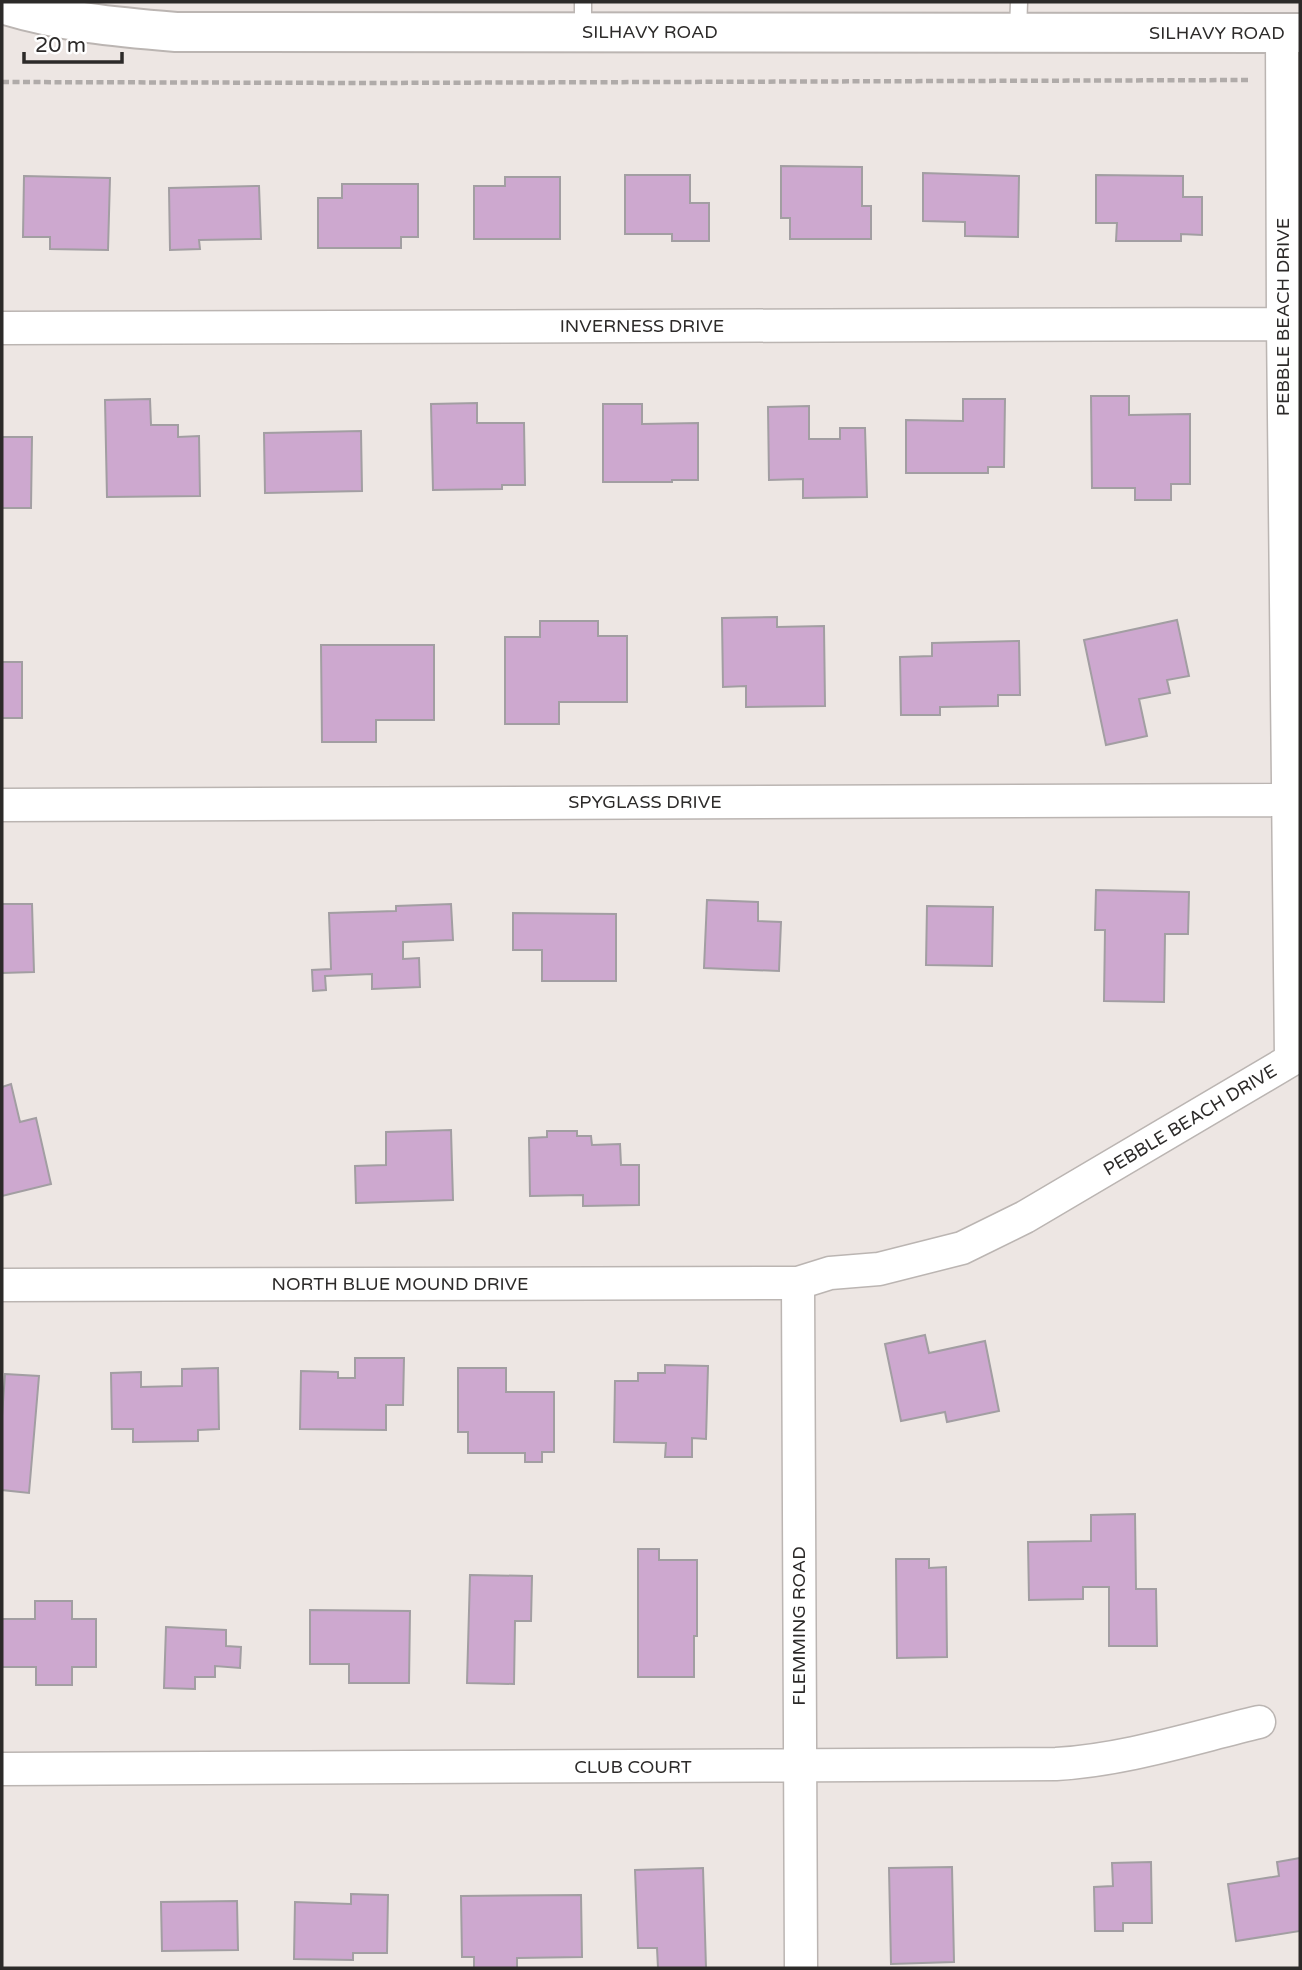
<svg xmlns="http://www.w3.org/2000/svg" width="1302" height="1970" font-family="'Varela Round',sans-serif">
<rect width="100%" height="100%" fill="#ede6e3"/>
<path fill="#cda8cf" stroke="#a29ea2" stroke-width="2" d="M781 166 862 167V206H871V239H790V218H781Z
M923 173 1019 176 1018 237 965 236V222L923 221Z
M625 175H690V203H709V241H672V234H625Z
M1096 175 1183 176V197H1202V235L1181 234V241H1116L1117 223H1096Z
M24 176 110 178 108 250 50 249V237H23Z
M505 177H560V239H474V186H505Z
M342 184H418V237H401V248H318V198H342Z
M259 186 261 239 199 240 200 249 170 250 169 188Z
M1091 396H1129V415L1190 414V484H1171V500H1135V488H1092Z
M150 399 151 425H178V437L199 436 200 496 107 497 105 400Z
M963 399H1005L1004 467H988V473H906V420L963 421Z
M477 403V423H524L525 485H502V489L433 490 431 404Z
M603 404H642V424L698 423V480H672V482H603Z
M809 406V439H840V428H865L867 497 803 498V479L769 480 768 407Z
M361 431 362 491 265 493 264 433Z
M2 437H32L31 508H2Z
M777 617V627L824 626 825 706 746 707V686L723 687 722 618Z
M1177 620 1189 676 1167 680 1170 693 1139 699 1147 736 1106 745 1084 640Z
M540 621H598V636H627V702H559V724H505V637H540Z
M1019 641 1020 695H998V706L940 707V715H901L900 657 932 656V643Z
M321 645H434V720H376V742H322Z
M2 662H22V718H2Z
M1096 890 1189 892 1188 934H1165L1164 1002 1104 1001 1105 930H1095Z
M707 900 758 902V921L781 922 779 971 704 968Z
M2 904H32L34 972 2 973Z
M451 904 453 940 403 942V959L419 958 420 987 372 989V974L325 976 326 990 313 991 312 970 331 969 329 913 396 911V906Z
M927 906 993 907 992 966 926 965Z
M513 913 616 914V981H542V950H513Z
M11 1084 20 1122 36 1118 51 1184 2 1196V1087Z
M451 1130 453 1200 356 1203 355 1166 386 1165V1132Z
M547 1131H577V1136H591L592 1145 620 1144 621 1165H639V1205L583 1206V1195L530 1196 529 1138 547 1137Z
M925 1335 929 1353 985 1341 999 1411 947 1422 945 1412 901 1421 885 1344Z
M355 1358H404L403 1405H386V1430L300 1429 301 1371 338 1372V1378H355Z
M665 1365 708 1366 706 1439 692 1438V1457H665L666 1443 614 1442 615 1381H638V1373H665Z
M218 1368 219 1429 198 1430V1441L133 1442V1429H112L111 1373 141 1372V1387L182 1386V1369Z
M458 1368H506V1392H554V1452H542V1462H525V1453H468V1432H458Z
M5 1374 39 1376 29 1493 2 1490V1416Z
M1135 1514 1136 1589H1156L1157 1646H1109V1587H1083V1599L1029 1600 1028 1542 1091 1541V1515Z
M638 1549H659V1560H697V1636H694V1677H638Z
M896 1559H929V1568L946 1567 947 1657 897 1658Z
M470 1575 532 1576 531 1621H515L514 1684 467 1683Z
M35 1601H72V1619H96V1667H72V1685H36V1667H2V1619H35Z
M310 1610 410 1611 409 1683H349V1664H310Z
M166 1627 226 1630V1646L241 1647 240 1668 215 1666V1677H195V1689L164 1688Z
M1300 1858V1931L1236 1941 1228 1884 1279 1876 1277 1862Z
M1151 1862 1152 1923H1123V1931H1095L1094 1887 1113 1886 1112 1863Z
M952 1867 954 1962 891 1964 889 1868Z
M703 1868 706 1968H658L657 1948H638L635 1870Z
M351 1894 388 1895 387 1953H353V1960L294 1959 295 1902 351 1904Z
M581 1895 582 1957 517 1958V1968H474V1957H462L461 1896Z
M237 1901 238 1950 162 1951 161 1902Z"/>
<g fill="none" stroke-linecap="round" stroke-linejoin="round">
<defs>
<path id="service" d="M583 2V32
M1018 32 1019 2"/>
<path id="minor" d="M2 328 1283 324
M2 805 1288 800
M798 1283 801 1968
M2 1285 798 1283 830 1273 879 1269 962 1248 1025 1217 1291 1060 1283 324 1282 34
M2 1769 1056 1764C1125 1760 1192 1738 1259 1722"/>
<path id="tertiary" d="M2 4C60 22 116 27 176 32L1300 33"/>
</defs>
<use href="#service" stroke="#bbb5b2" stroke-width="19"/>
<use href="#minor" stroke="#bbb5b2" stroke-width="35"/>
<use href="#tertiary" stroke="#bbb5b2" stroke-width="42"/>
<path stroke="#b0aba9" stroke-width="4.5" stroke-dasharray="7 3.5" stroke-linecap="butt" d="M2 82 367 83 1250 80"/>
<use href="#service" stroke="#fff" stroke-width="16"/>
<use href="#minor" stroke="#fff" stroke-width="32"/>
<use href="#tertiary" stroke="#fff" stroke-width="38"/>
</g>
<g text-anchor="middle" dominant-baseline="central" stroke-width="5" stroke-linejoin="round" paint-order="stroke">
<g font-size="18" fill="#2c2a29" stroke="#fff">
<text x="650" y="32">SILHAVY ROAD</text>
<text x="1217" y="33">SILHAVY ROAD</text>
<text transform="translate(1283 317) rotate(-90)">PEBBLE BEACH DRIVE</text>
<text x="642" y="326">INVERNESS DRIVE</text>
<text x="645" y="802">SPYGLASS DRIVE</text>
<text transform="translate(1190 1120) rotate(-31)">PEBBLE BEACH DRIVE</text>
<text x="400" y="1284">NORTH BLUE MOUND DRIVE</text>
<text transform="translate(799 1626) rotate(-90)">FLEMMING ROAD</text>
<text x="633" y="1767">CLUB COURT</text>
</g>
</g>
<rect width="1302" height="1970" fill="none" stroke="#2c2a29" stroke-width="7"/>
<path d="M24 52v10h98v-10" fill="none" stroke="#2c2a29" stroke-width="3.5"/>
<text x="35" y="52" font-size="21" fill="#2c2a29" stroke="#ffffff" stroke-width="5" paint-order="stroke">20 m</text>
</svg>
